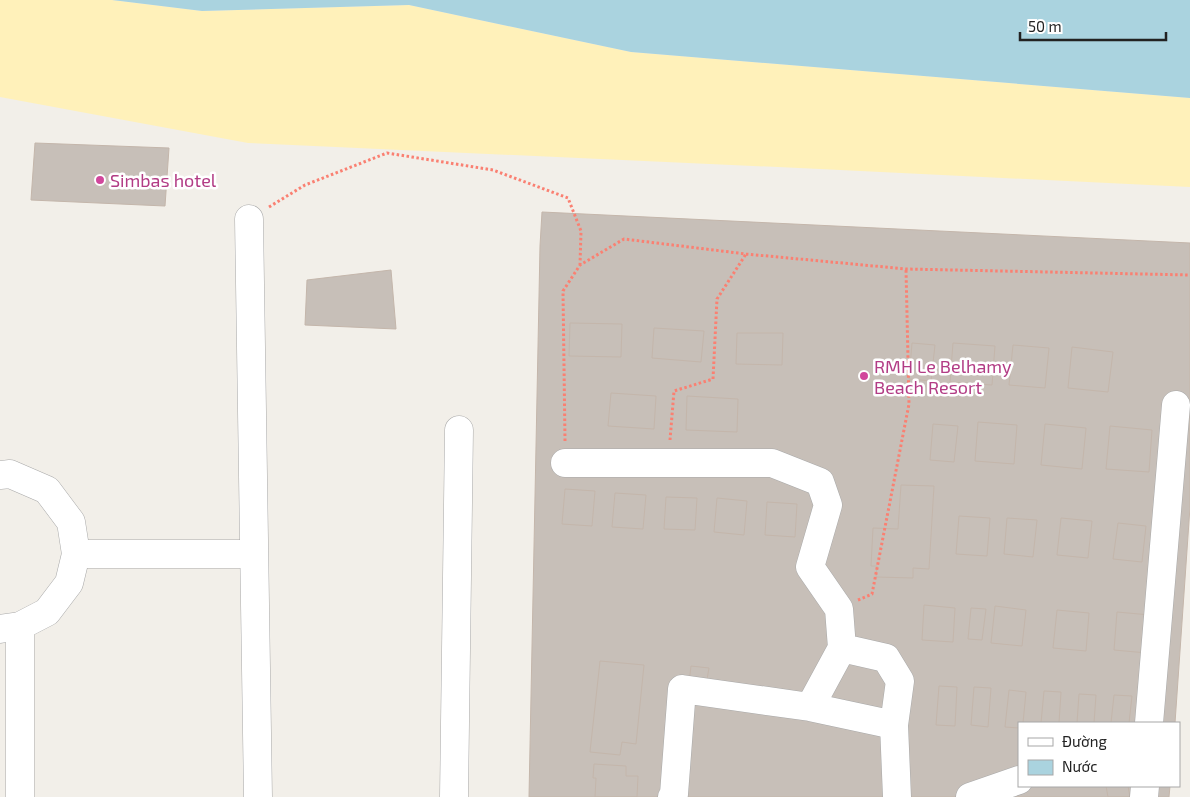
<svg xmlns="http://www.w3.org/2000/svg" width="1190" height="797" font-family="'Exo 2',sans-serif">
<rect width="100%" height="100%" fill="#f2efe9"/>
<path fill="#fff1ba" d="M0 0H112L202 11 409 5 631 52 1190 98V187L820 169 248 143 0 97Z"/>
<path fill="#aad3df" d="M112 0H1190V98L631 52 409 5 202 11Z"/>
<path fill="#c7bfb8" stroke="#c4b6ab" d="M35 143 169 148 165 206 31 200Z
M542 212 1190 243V507L1175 723H1019V786H1170L1169 797H529L540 246Z
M391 270 396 329 305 325 307 280Z
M570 323 622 324 621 357 569 356Z
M654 328 704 331 701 362 652 358Z
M737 333H783L782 365 736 364Z
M912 343 935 345 931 381 909 379Z
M953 343 995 346 992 385 950 382Z
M1013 345 1049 348 1045 388 1009 385Z
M1072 347 1113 352 1108 392 1068 388Z
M611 393 656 396 654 429 608 426Z
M687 396 738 399 737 432 686 430Z
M978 422 1017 425 1014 464 975 461Z
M933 424 958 426 954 462 930 460Z
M1045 424 1086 428 1082 469 1041 465Z
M1110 426 1152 430 1149 472 1106 469Z
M901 485 934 486 929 569 913 568V578L876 577 877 566H871L873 528 898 529Z
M565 489 595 491 592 526 562 524Z
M615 493 646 495 643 529 612 527Z
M666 497 697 498 695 530 664 529Z
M717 498 747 501 744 535 714 532Z
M767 502 797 504 795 537 765 535Z
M959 516 990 518 987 556 956 554Z
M1007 518 1037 520 1033 557 1004 554Z
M1061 518 1092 521 1088 558 1057 555Z
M1118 523 1146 526 1142 562 1113 559Z
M924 605 955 608 953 642 922 640Z
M995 606 1026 610 1022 646 991 643Z
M971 608 986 609 982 640 968 639Z
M1057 610 1089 613 1086 651 1053 648Z
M1117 612 1150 615 1147 653 1114 650Z
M600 661 644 665 636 744 622 742 620 755 590 752Z
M691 666 709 668 706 685 689 683Z
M939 686 957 687 955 726 936 725Z
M974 687 991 688 988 727 971 725Z
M1009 690 1026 692 1023 723H1019V728L1005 727Z
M1044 691 1061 692 1059 723H1041Z
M1079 694 1096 695 1094 723H1077Z
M1114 695 1132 696 1129 723H1111Z
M594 764 626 766V776H638L637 797H595L596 778H593Z
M1106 786H1128L1130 797H1108Z"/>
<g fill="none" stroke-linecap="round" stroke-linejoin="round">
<defs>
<path id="minor" d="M249 219 258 797
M565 463H772L820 482 828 505 810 567 839 609 842 648 810 707
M0 475 10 474 47 490 71 522 76 554 69 583 47 612 20 626 0 629
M76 554H254
M20 626V797
M842 648 886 658 900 681 894 725 897 797
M1149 723 1176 405
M454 797 459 430
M672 797 674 794 682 689 810 707 894 725
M970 797 1019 780
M1144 797 1145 786"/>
</defs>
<use href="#minor" stroke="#a9a9a9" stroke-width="29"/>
<path stroke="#fa8072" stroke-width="3" stroke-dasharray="2.5 2.5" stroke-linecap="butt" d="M269 207 305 185 387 153 493 170 568 198 581 231 580 265
M670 440 674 391 713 379 717 299 746 254
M565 441 563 291 580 265 624 239 746 254 906 269 1190 275
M858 600 872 594 909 404 906 269"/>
<use href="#minor" stroke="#fff" stroke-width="28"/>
</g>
<g fill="#d1479c" stroke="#fff" stroke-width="2">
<circle cx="100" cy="180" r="5"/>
<circle cx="864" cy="376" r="5"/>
</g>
<g text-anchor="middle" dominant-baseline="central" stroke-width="5" stroke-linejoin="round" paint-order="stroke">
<g font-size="18" fill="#b23c85" stroke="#fff" text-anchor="start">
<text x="110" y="180">Simbas hotel</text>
<text x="874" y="366">RMH Le Belhamy<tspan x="874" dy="21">Beach Resort</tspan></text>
</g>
</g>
<rect x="1018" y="722" width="162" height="65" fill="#ffffff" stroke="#a7a7a7"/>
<rect x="1028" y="738" width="25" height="8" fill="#ffffff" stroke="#a7a7a7"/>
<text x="1062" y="747" font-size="15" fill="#222222">Đường</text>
<rect x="1028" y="760" width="25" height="15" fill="#aad3df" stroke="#a7a7a7"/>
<text x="1062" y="772" font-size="15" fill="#222222">Nước</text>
<path d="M1020 32v8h146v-8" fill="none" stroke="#222222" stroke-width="2.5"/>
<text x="1028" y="32" font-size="15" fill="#222222" stroke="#ffffff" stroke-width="4" paint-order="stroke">50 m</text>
</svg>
